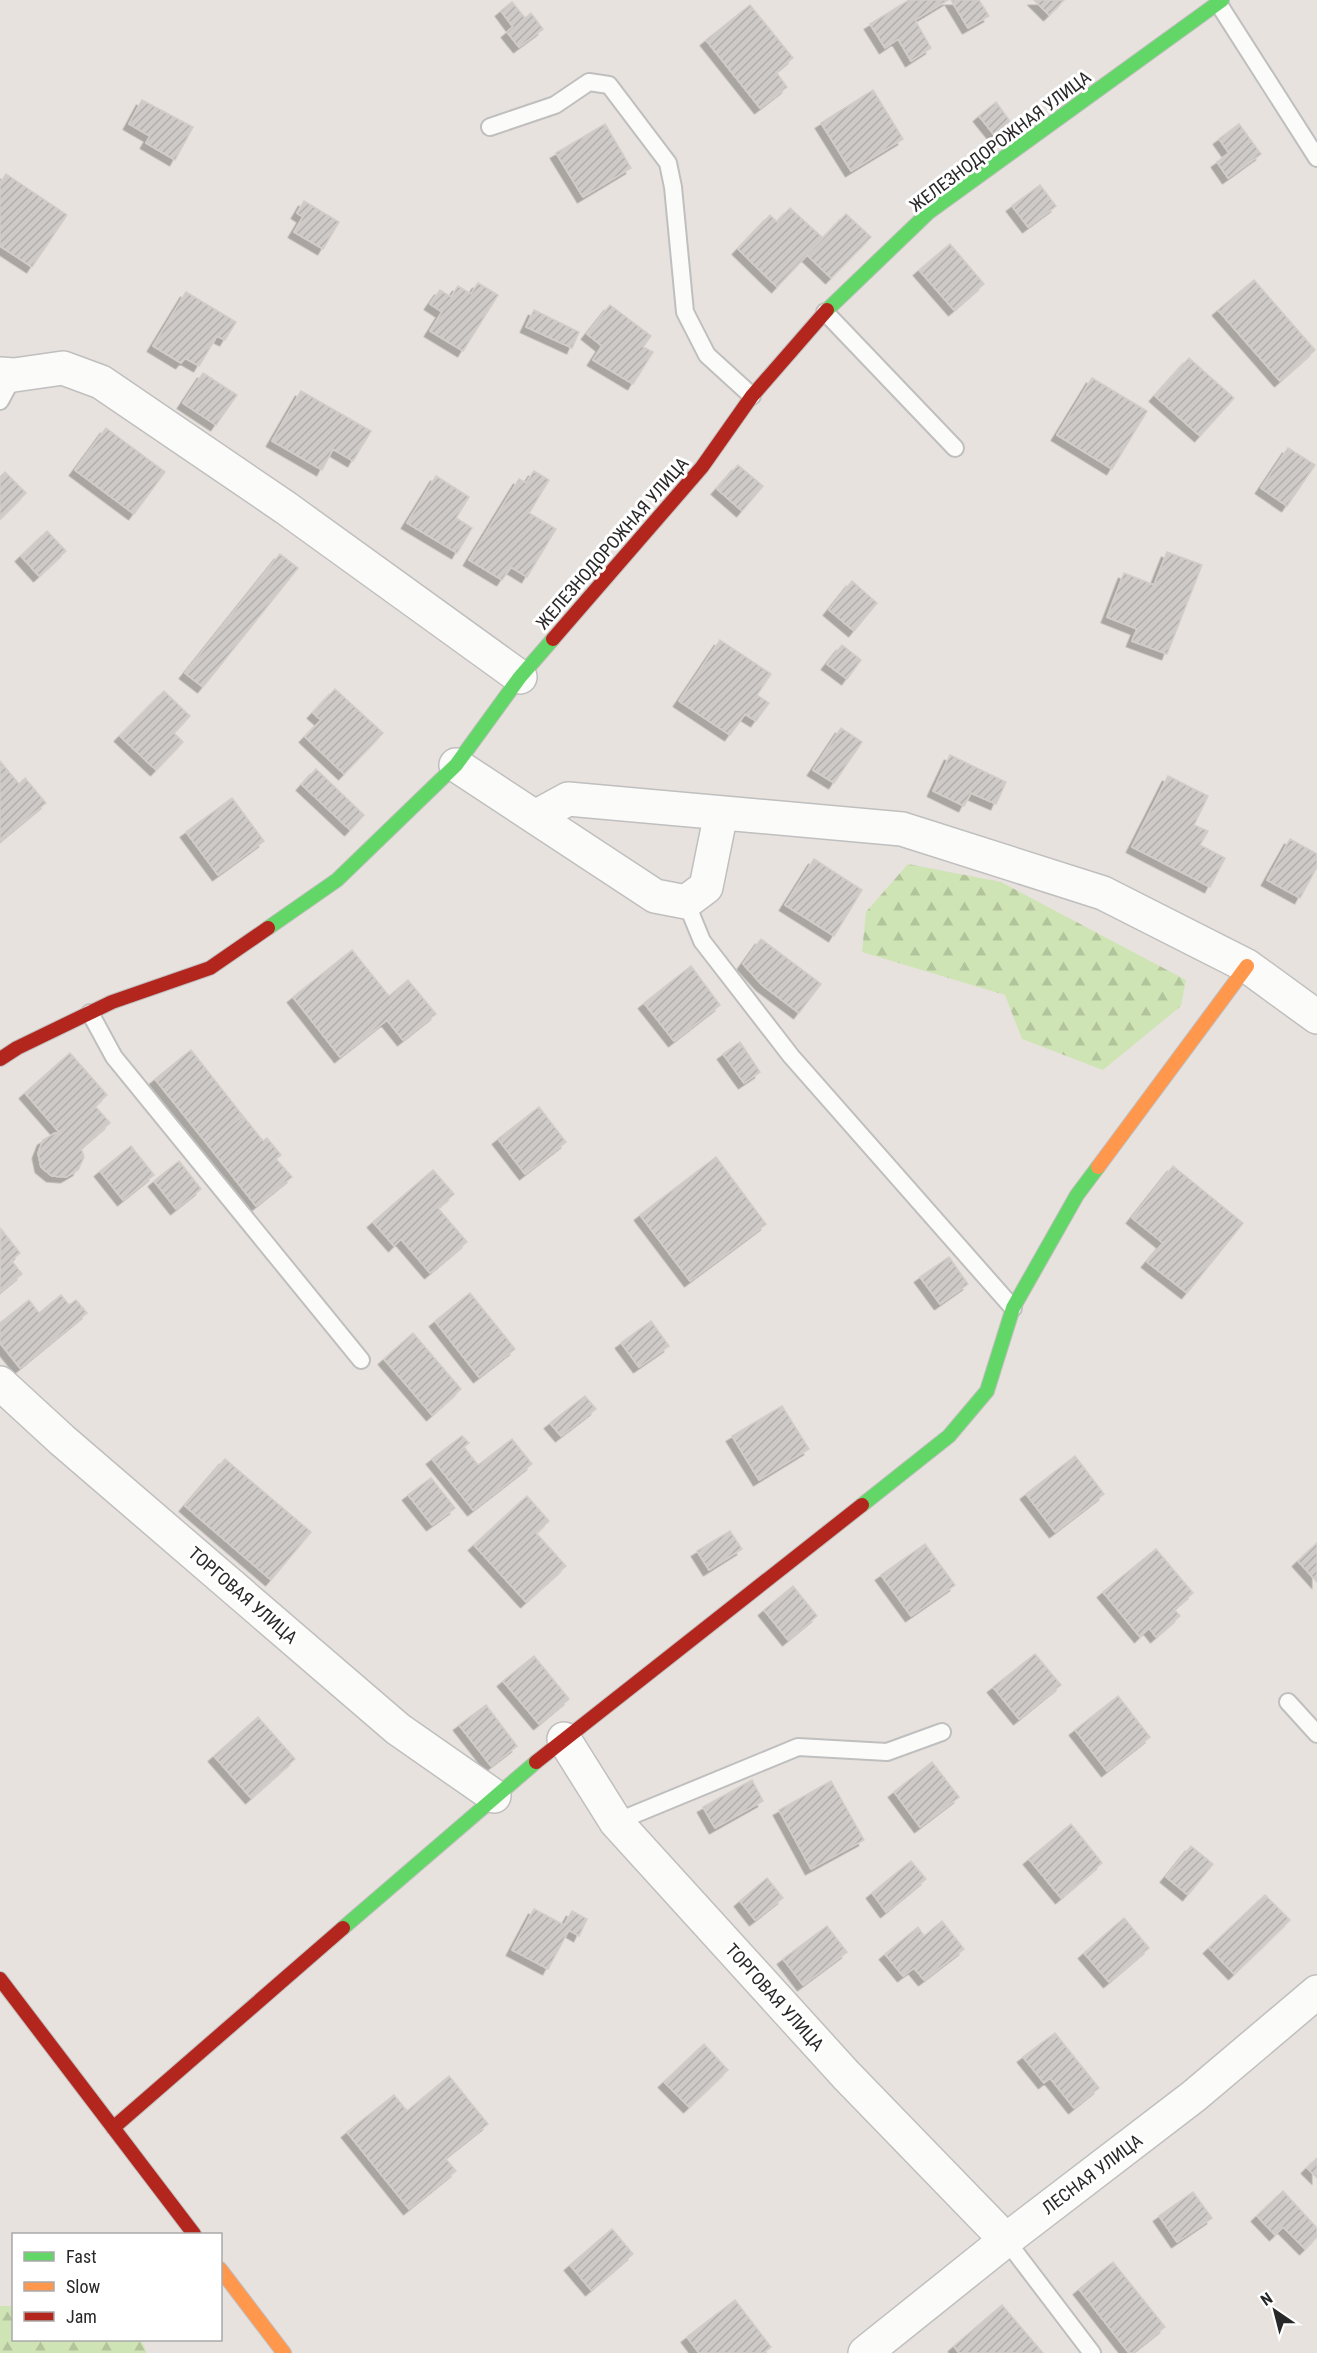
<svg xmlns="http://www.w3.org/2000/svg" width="1317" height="2353" font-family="'Roboto Condensed',sans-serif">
<defs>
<pattern id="forest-firs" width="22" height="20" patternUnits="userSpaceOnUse" patternTransform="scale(1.5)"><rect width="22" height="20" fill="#cfe4b4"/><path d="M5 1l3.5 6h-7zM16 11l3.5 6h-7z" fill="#b2c49b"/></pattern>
<pattern id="building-hatch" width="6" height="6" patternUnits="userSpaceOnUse" patternTransform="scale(1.5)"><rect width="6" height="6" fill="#cecac7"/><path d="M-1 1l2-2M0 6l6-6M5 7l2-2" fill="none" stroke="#b1aeab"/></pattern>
<filter id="shadow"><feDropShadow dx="-5.5" dy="5.5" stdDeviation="0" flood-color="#0004"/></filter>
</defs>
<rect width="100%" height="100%" fill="#e7e2dd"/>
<path fill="url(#forest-firs)" d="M908 864 1001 882 1186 980 1181 1006 1103 1070 1022 1039 1005 995 862 952 866 912Z
M0 2306H13L14 2340H141L147 2353H0Z"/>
<path fill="url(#building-hatch)" stroke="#d2cdc9" stroke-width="1.5" filter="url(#shadow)" d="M909 0H948L915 20 931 48 911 61 898 39 885 48 870 24Z
M951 0H979L989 16 968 28Z
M1034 0H1064L1049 15Z
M512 2 525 18 531 13 543 29 519 47 507 32 513 27 501 11Z
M750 5 793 58 776 72 787 87 760 108 706 40Z
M873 90 903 139 851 171 821 123Z
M142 100 193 127 175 160 146 143 150 136 129 124Z
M996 102 1015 128 999 141 979 116Z
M605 124 631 168 583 197 556 153Z
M1239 124 1261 154 1228 178 1217 162 1229 153 1219 139Z
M6 174 67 215 32 267 0 246V183Z
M1040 185 1056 206 1028 227 1012 206Z
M304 201 339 222 323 249 294 232 303 217 297 213Z
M790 208 823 238 777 287 738 249 770 215 777 222Z
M846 214 871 237 831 278 807 255Z
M950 244 984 284 954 310 919 270Z
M1254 280 1315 350 1280 381 1218 310Z
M478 283 498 295 463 351 430 331 442 312 430 304 440 290 451 297 458 286 471 294Z
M186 292 236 322 225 340 217 336 199 366 185 358 181 363 153 346Z
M610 305 651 336 643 347 653 352 633 384 593 360 602 346 587 334Z
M534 310 579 332 572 348 526 327Z
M1189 358 1234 398 1200 436 1155 396Z
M203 373 237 395 216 425 183 403Z
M1092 378 1147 411 1112 469 1057 435Z
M301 391 371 431 353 461 333 449 322 470 272 441Z
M106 428 165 472 134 514 75 470Z
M1288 448 1315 465 1287 506 1261 488Z
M738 465 763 486 742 511 717 489Z
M534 471 549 480 529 513 556 529 527 577 511 567 502 580 469 560 519 479 526 483Z
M5 472 26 493 0 519V477Z
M436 476 469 497 456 518 472 528 457 553 407 523Z
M47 531 66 551 39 576 21 556Z
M1167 552 1202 565 1167 654 1132 641 1137 629 1107 617 1124 573 1154 585Z
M280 554 298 568 203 687 185 673Z
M852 581 877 603 854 631 829 610Z
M720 640 771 674 757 695 769 703 756 721 745 714 730 735 679 701Z
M842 645 861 660 847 679 827 664Z
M335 689 383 733 344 774 305 737 321 720 313 713Z
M164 691 190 716 174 733 183 742 156 770 120 736Z
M841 728 862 742 834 783 813 770Z
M950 755 1006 782 996 804 971 793 964 806 933 791Z
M0 761 19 784 25 778 46 803 0 841Z
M316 769 364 815 350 830 302 785Z
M1168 776 1208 796 1194 825 1208 831 1200 845 1225 858 1210 887 1132 847Z
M232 798 264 841 218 875 186 832Z
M1290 839 1317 854V867L1300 898 1267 880Z
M814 859 862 890 834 936 785 905Z
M761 939 821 984 799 1013 762 985 743 964Z
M352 950 389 996 408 980 436 1014 403 1040 387 1020 340 1057 293 997Z
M691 966 720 1005 674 1041 644 1003Z
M740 1042 760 1072 744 1083 723 1054Z
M191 1050 243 1116 207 1144 155 1079Z
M70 1053 107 1095 95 1106 110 1123 81 1148 84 1157 78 1170 66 1177 52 1176 41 1167 38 1153 43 1140 55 1133H60L25 1093Z
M539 1107 566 1142 525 1174 498 1139Z
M243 1116 263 1141 267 1138 281 1155 276 1159 292 1177 256 1206 207 1144Z
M131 1146 154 1175 123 1200 100 1171Z
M716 1157 766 1224 690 1281 640 1215Z
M179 1161 201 1189 176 1209 154 1181Z
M1173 1166 1243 1223 1187 1293 1147 1262 1163 1243 1132 1218Z
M433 1170 454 1194 438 1208 467 1242 430 1273 401 1239 394 1246 373 1222Z
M1 1229 20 1253 11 1260 22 1274 0 1292Z
M949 1257 968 1284 940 1304 920 1277Z
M470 1293 515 1349 479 1377 435 1321Z
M61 1295 69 1305 76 1300 87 1313 20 1368 0 1343V1323L29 1300 39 1313Z
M651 1321 669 1346 639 1367 621 1343Z
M413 1333 461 1389 432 1415 384 1359Z
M585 1396 596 1409 561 1436 550 1423Z
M782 1406 809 1449 759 1480 732 1436Z
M462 1436 469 1443 464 1447 478 1465 512 1439 532 1464 473 1510 432 1459Z
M1075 1456 1104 1494 1055 1532 1026 1494Z
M225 1459 311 1532 271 1580 185 1506Z
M431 1478 455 1508 432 1525 408 1495Z
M527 1496 549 1521 536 1533 566 1566 526 1602 474 1545Z
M730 1531 742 1549 709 1570 697 1551Z
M1317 1543V1582L1298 1561Z
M925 1544 955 1585 911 1616 881 1575Z
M1156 1549 1193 1593 1174 1609 1180 1616 1156 1637 1149 1628 1140 1637 1103 1592Z
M793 1586 817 1616 788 1640 764 1610Z
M1035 1654 1061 1685 1019 1719 993 1687Z
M534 1656 569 1699 539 1724 503 1681Z
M1118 1696 1150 1737 1107 1771 1075 1730Z
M486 1705 517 1746 491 1766 459 1725Z
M258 1717 295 1759 251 1798 214 1756Z
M932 1762 959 1797 920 1827 894 1792Z
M752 1780 763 1801 715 1828 703 1807Z
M831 1781 864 1840 811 1869 779 1810Z
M1071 1824 1102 1863 1061 1898 1029 1859Z
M1191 1846 1213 1864 1188 1895 1166 1877Z
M911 1861 926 1879 886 1912 872 1893Z
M767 1878 783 1898 755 1920 740 1901Z
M1265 1895 1290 1920 1234 1974 1209 1948Z
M534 1909 564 1925 572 1911 587 1919 579 1936 569 1930 548 1969 512 1950Z
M1124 1918 1149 1948 1109 1982 1084 1953Z
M942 1921 964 1949 924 1980 914 1968 903 1976 885 1954 918 1927 924 1936Z
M827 1926 847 1952 803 1985 783 1959Z
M1055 2033 1099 2088 1074 2108 1050 2078 1044 2083 1023 2057Z
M704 2044 728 2070 689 2107 664 2082Z
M449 2076 488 2124 445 2158 456 2171 409 2209 347 2132 394 2095 407 2111Z
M1317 2158V2178L1307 2168Z
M1283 2191 1317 2228V2237L1305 2249 1283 2227 1275 2235 1257 2216Z
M1193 2192 1212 2218 1177 2242 1159 2216Z
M612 2229 633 2254 591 2290 570 2265Z
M1113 2262 1165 2327 1132 2353H1129L1079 2289Z
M735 2300 771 2347 763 2353H699L687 2337Z
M1002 2305 1043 2353H959L954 2346Z"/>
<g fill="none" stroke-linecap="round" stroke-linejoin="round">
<defs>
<path id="lane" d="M1218 3 1317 158
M490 127 555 105 589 82 609 85 668 163 673 187 685 312 707 355 752 396
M825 312 955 448
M0 401 14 375
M686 902 702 941 791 1056 1013 1308
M90 1013 114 1057 361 1360
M1288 1702 1317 1734
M616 1822 798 1747 887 1752 942 1732
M1006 2240 1092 2353"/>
<path id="street" d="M0 374 14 375 63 368 101 382 286 508 520 677
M456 765 655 896 686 902 706 887 721 813
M535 817 568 799 902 829 1103 893 1247 966 1317 1017
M0 1383 62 1440 398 1729 494 1796
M564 1739 616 1822 846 2075 1006 2240
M865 2353 1006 2240 1194 2096 1317 1992"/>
<path id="fast" d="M827 310 929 212 1222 0
M268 928 337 880 456 765 520 677 553 639
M862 1505 949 1436 987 1391 1013 1308 1077 1195 1098 1167
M343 1928 536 1762"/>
<path id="slow" d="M1098 1167 1247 966
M220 2269 284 2353"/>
<path id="jam" d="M553 639 702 467 752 396 827 310
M0 1059 17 1048 112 1002 210 968 268 928
M536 1762 862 1505
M0 1979 194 2234
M113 2128 343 1928"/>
</defs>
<use href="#lane" stroke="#c0bfbf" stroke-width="20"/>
<use href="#street" stroke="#c0bfbf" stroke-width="36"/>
<use href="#fast" stroke="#c0bfbf" stroke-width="16"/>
<use href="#slow" stroke="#c0bfbf" stroke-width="16"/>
<use href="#jam" stroke="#c0bfbf" stroke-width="16"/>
<use href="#lane" stroke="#fbfbfa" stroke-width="16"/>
<use href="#street" stroke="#fbfbfa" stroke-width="33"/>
<use href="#fast" stroke="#63d668" stroke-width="14"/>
<use href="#slow" stroke="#ff974d" stroke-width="14"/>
<use href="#jam" stroke="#b3261e" stroke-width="14"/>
</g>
<g text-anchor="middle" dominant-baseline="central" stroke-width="6" stroke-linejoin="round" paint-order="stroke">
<g font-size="18" fill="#282828" stroke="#fff">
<text transform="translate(1000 141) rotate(-37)">ЖЕЛЕЗНОДОРОЖНАЯ УЛИЦА</text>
<text transform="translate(612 543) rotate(-49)">ЖЕЛЕЗНОДОРОЖНАЯ УЛИЦА</text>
<text transform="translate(243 1595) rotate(41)">ТОРГОВАЯ УЛИЦА</text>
<text transform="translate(775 1997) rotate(48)">ТОРГОВАЯ УЛИЦА</text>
<text transform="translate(1092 2174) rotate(-37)">ЛЕСНАЯ УЛИЦА</text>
</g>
</g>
<rect x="12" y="2233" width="210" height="108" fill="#ffffff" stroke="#a9a9a9" stroke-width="1.5"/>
<rect x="24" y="2252" width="30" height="9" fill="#63d668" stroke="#a9a9a9" stroke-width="1.5"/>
<text x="66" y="2263" font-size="18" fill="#282828">Fast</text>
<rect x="24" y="2282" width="30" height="9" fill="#ff974d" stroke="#a9a9a9" stroke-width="1.5"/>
<text x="66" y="2293" font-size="18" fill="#282828">Slow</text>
<rect x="24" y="2312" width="30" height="9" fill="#b3261e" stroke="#a9a9a9" stroke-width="1.5"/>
<text x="66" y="2323" font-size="18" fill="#282828">Jam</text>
<g transform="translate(1275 2311) rotate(325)" stroke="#ffffff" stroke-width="4.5" paint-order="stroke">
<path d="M0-4.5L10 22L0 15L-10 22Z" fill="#282828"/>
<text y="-9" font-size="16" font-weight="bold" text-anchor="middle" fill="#282828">N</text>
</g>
</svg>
